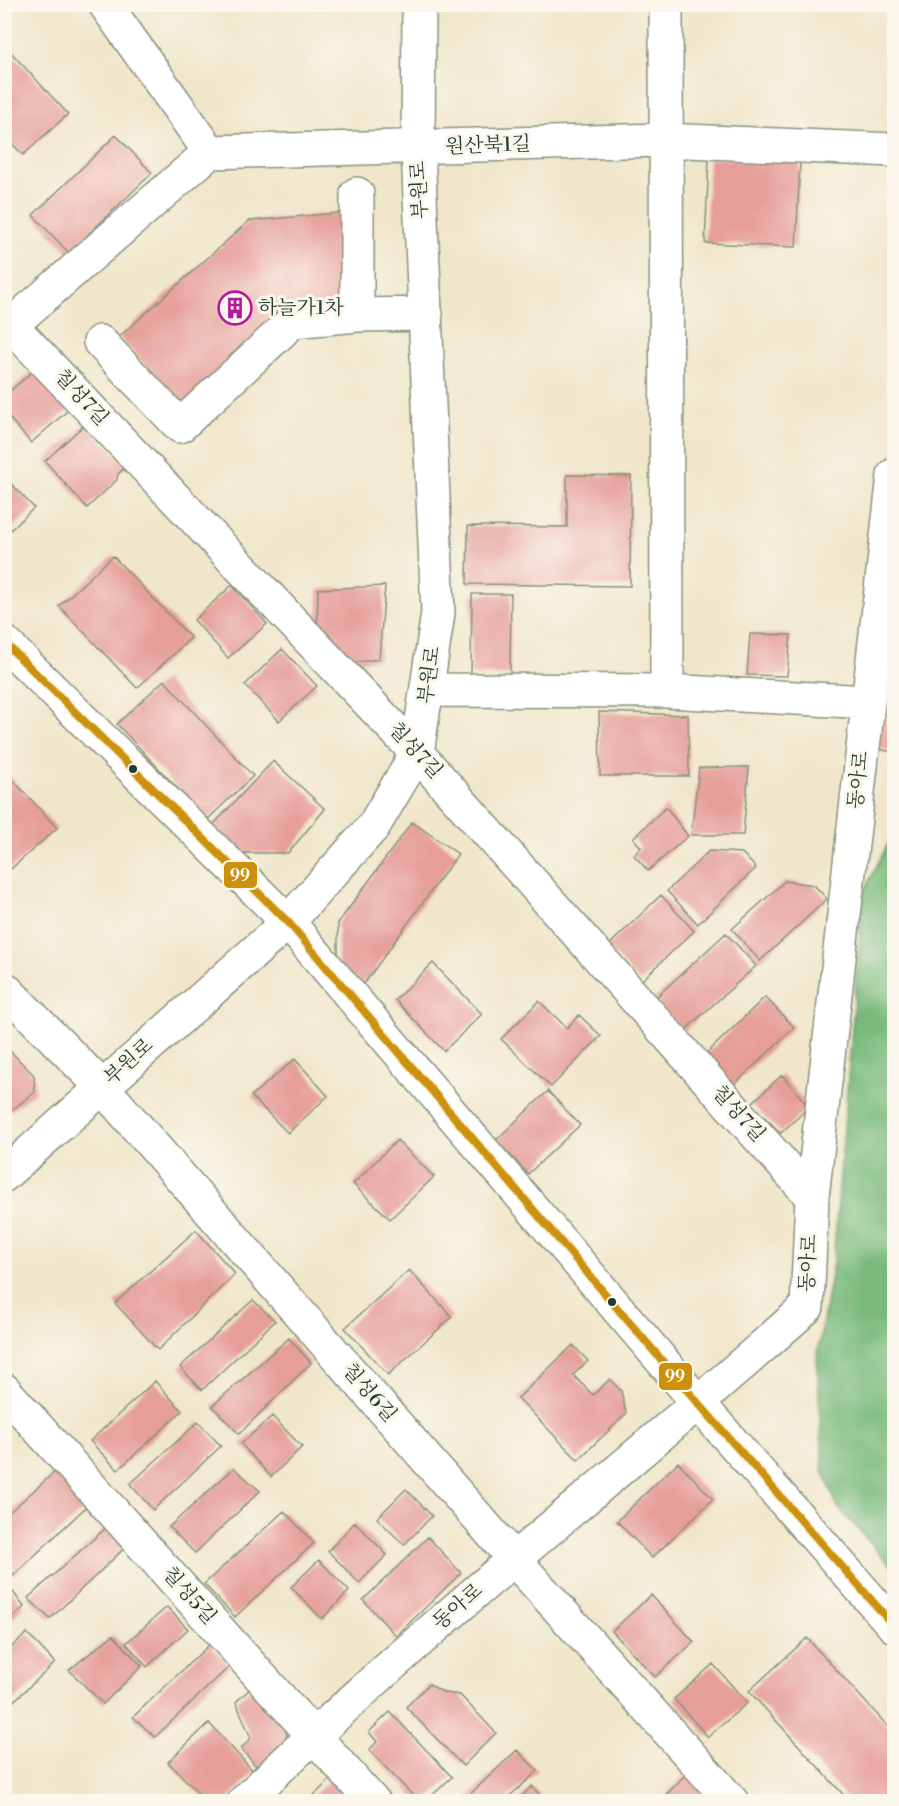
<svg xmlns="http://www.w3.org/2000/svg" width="899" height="1806" font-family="'Libre Bodoni','Noto Serif KR',serif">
<rect width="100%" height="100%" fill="#fbf7ec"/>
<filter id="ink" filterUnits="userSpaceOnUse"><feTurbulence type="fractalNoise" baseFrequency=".0167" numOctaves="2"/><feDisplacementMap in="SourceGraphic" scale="12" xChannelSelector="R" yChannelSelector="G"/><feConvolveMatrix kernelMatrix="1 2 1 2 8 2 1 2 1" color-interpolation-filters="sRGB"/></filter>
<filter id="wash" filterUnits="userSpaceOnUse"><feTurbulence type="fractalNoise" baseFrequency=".008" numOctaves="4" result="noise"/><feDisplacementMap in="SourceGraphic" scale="24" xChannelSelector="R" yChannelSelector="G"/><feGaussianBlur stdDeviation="1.35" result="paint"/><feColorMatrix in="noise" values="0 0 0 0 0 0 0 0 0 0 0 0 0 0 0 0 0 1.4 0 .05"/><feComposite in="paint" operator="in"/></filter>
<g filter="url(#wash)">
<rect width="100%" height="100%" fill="#f0e6ca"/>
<path fill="#78b97b" stroke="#4c7b58" stroke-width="1.5" d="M894 832V1569L837 1506 823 1470 817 1356 833 1263 863 893Z"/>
<g id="blocks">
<path fill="#e69e99" d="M4 45 68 114 23 155 4 135Z
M116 135 152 173 69 253 33 215Z
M709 158 800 162 796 247 705 243Z
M348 212 349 306 181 405 119 337 249 221Z
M40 365 74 405 31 443 4 412V396Z
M85 424 128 465 118 474 117 480 87 508 45 461Z
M567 475 631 476 630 586 467 584 468 526 567 527Z
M4 476 34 508 4 536Z
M113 556 191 638 137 688 59 606Z
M232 585 267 624 228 658 194 620Z
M385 586 379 659 344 664 317 637 318 589Z
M472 594H511L510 675H471Z
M750 634 791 635 787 676 747 675Z
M282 649 317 686 279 721 245 685Z
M164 680 253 776 207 820 117 724Z
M882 695 894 696V752L876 749Z
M599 712 688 715 689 776H600Z
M273 761 325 809 288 853H239L213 825Z
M749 767 743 835H691L699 768Z
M4 770 57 828 4 875Z
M666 807 688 836 648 871 634 855 641 847 633 838Z
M412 822 458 854 364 984 338 965V923Z
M709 851 742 853 756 868 698 924 667 891Z
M785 881 814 885 827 899 760 961 732 929Z
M661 895 694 931 640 982 607 947Z
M726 933 756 966 683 1032 654 999Z
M433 963 482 1014 444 1051 395 1000Z
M765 997 794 1027 733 1086 704 1056Z
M539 1001 567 1028 579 1015 601 1036 551 1087 501 1039Z
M4 1045 34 1075 35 1092 12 1110 4 1111Z
M295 1059 328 1096 288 1133 251 1096Z
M782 1075 809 1107 781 1133 751 1104Z
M548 1091 580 1125 528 1174 496 1140Z
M397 1140 434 1177 390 1219 353 1184Z
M196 1230 235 1274 158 1350 115 1303Z
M409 1270 452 1317 388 1375 345 1328Z
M253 1300 275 1321 202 1390 180 1367Z
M289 1338 311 1363 239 1434 212 1406Z
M573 1345 588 1361 573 1375 593 1395 610 1379 621 1391 626 1414 578 1460 518 1398Z
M155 1381 182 1411 118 1470 90 1441Z
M272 1416 302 1447 271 1477 241 1444Z
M198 1422 221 1446 153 1510 130 1484Z
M678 1462 713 1499 652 1558 617 1521Z
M234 1468 260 1491 195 1553 169 1527Z
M57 1470 88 1505 13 1576 4 1567V1517Z
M406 1489 432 1516 404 1545 377 1518Z
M284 1511 314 1543 235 1617 204 1584Z
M355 1522 387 1555 359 1583 328 1551Z
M109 1525 131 1542 50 1619 28 1598Z
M428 1537 461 1573 396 1636 363 1600Z
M319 1560 349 1591 322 1619 291 1587Z
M5 1581 24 1607 5 1625Z
M651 1595 694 1642 655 1677 612 1631Z
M167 1607 188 1629 147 1667 126 1643Z
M27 1633 55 1663 4 1710V1654Z
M113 1635 142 1666 103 1704 69 1670Z
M807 1638 894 1733V1787L879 1802H850L749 1691Z
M210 1644 230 1666 155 1737 133 1717Z
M713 1664 747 1703 708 1737 674 1699Z
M429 1684 444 1693 460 1695 496 1733 463 1766 406 1707Z
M253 1686 285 1713 287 1741 258 1768 241 1749 251 1738 236 1702Z
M390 1712 452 1777 425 1802H419L369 1750 377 1742 369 1732Z
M209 1723 254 1772 225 1802H207L168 1762Z
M517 1750 538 1771 503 1802H462Z
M686 1774 713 1802H659Z
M335 1775 360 1802H307Z
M532 1786 546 1802H516Z"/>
</g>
</g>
<g filter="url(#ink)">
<use href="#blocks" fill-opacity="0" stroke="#88927f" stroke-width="1.5"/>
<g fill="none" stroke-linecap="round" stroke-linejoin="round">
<defs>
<path id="minor" d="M105 4 210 152
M666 4 667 691
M357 315 426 314
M4 318 417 753 812 1197
M4 331 210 152 664 140 894 150
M100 342 180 426 293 321 357 315V194
M4 642 288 922 699 1404 894 1626
M429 690 667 691 868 702
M4 988 102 1087 513 1558 732 1802
M4 1175 288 922 373 827 417 753 438 613 418 149 419 4
M4 1390 373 1802
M244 1802C423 1627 621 1474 807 1307L812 1197 894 475"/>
</defs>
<use href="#minor" stroke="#88927f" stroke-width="36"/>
<use href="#minor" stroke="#fff" stroke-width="33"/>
<defs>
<path id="bus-1" d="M4 642 288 922 699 1404 894 1626"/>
</defs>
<use href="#bus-1" stroke="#fbf7ec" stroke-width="12"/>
<use href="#bus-1" stroke="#cc910a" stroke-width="8"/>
</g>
</g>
<defs>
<symbol id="building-ring" viewBox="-11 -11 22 22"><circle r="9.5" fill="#fbf7ec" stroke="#b5179e" stroke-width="1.5"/><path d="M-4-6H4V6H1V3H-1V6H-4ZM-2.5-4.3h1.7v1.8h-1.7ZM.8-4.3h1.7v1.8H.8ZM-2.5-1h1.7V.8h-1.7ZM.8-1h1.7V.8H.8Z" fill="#b5179e"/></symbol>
</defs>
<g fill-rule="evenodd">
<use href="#building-ring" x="216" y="289" width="38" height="38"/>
</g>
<g fill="#1f3d34" stroke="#fbf7ec" stroke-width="2">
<circle cx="133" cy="769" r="5"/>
<circle cx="612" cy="1302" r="5"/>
</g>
<g text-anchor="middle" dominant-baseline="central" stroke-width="6" stroke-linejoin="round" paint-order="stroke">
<g font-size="20" fill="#1f3d34" stroke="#fbf7ec">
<text transform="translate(488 146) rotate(-2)">원산북1길</text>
<text transform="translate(420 190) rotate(-93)">부원로</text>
<text transform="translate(81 398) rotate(47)">칠성7길</text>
<text transform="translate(430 675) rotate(-82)">부원로</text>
<text transform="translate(415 751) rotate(47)">칠성7길</text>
<text transform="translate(859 780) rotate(-84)">동아로</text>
<text transform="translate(129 1062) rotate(-42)">부원로</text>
<text transform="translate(738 1114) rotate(48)">칠성7길</text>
<text transform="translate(809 1263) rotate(-87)">동아로</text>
<text transform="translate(369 1393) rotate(49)">칠성6길</text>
<text transform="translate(189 1596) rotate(48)">칠성5길</text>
<text transform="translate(458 1607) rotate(-41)">동아로</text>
</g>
<g font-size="20" fill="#1f3d34" stroke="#fbf7ec" text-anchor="start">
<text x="258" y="308">하늘가1차</text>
</g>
</g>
<g stroke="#fbf7ec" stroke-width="2">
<rect x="223" y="861" width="35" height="28" rx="6" fill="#cc910a"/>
<rect x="658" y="1362" width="35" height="29" rx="6" fill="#cc910a"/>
</g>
<g font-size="16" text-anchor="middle" font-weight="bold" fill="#fff">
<text x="240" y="881">99</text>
<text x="675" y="1382">99</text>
</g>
<rect width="899" height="1806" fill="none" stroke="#fbf7ec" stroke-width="24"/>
</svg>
